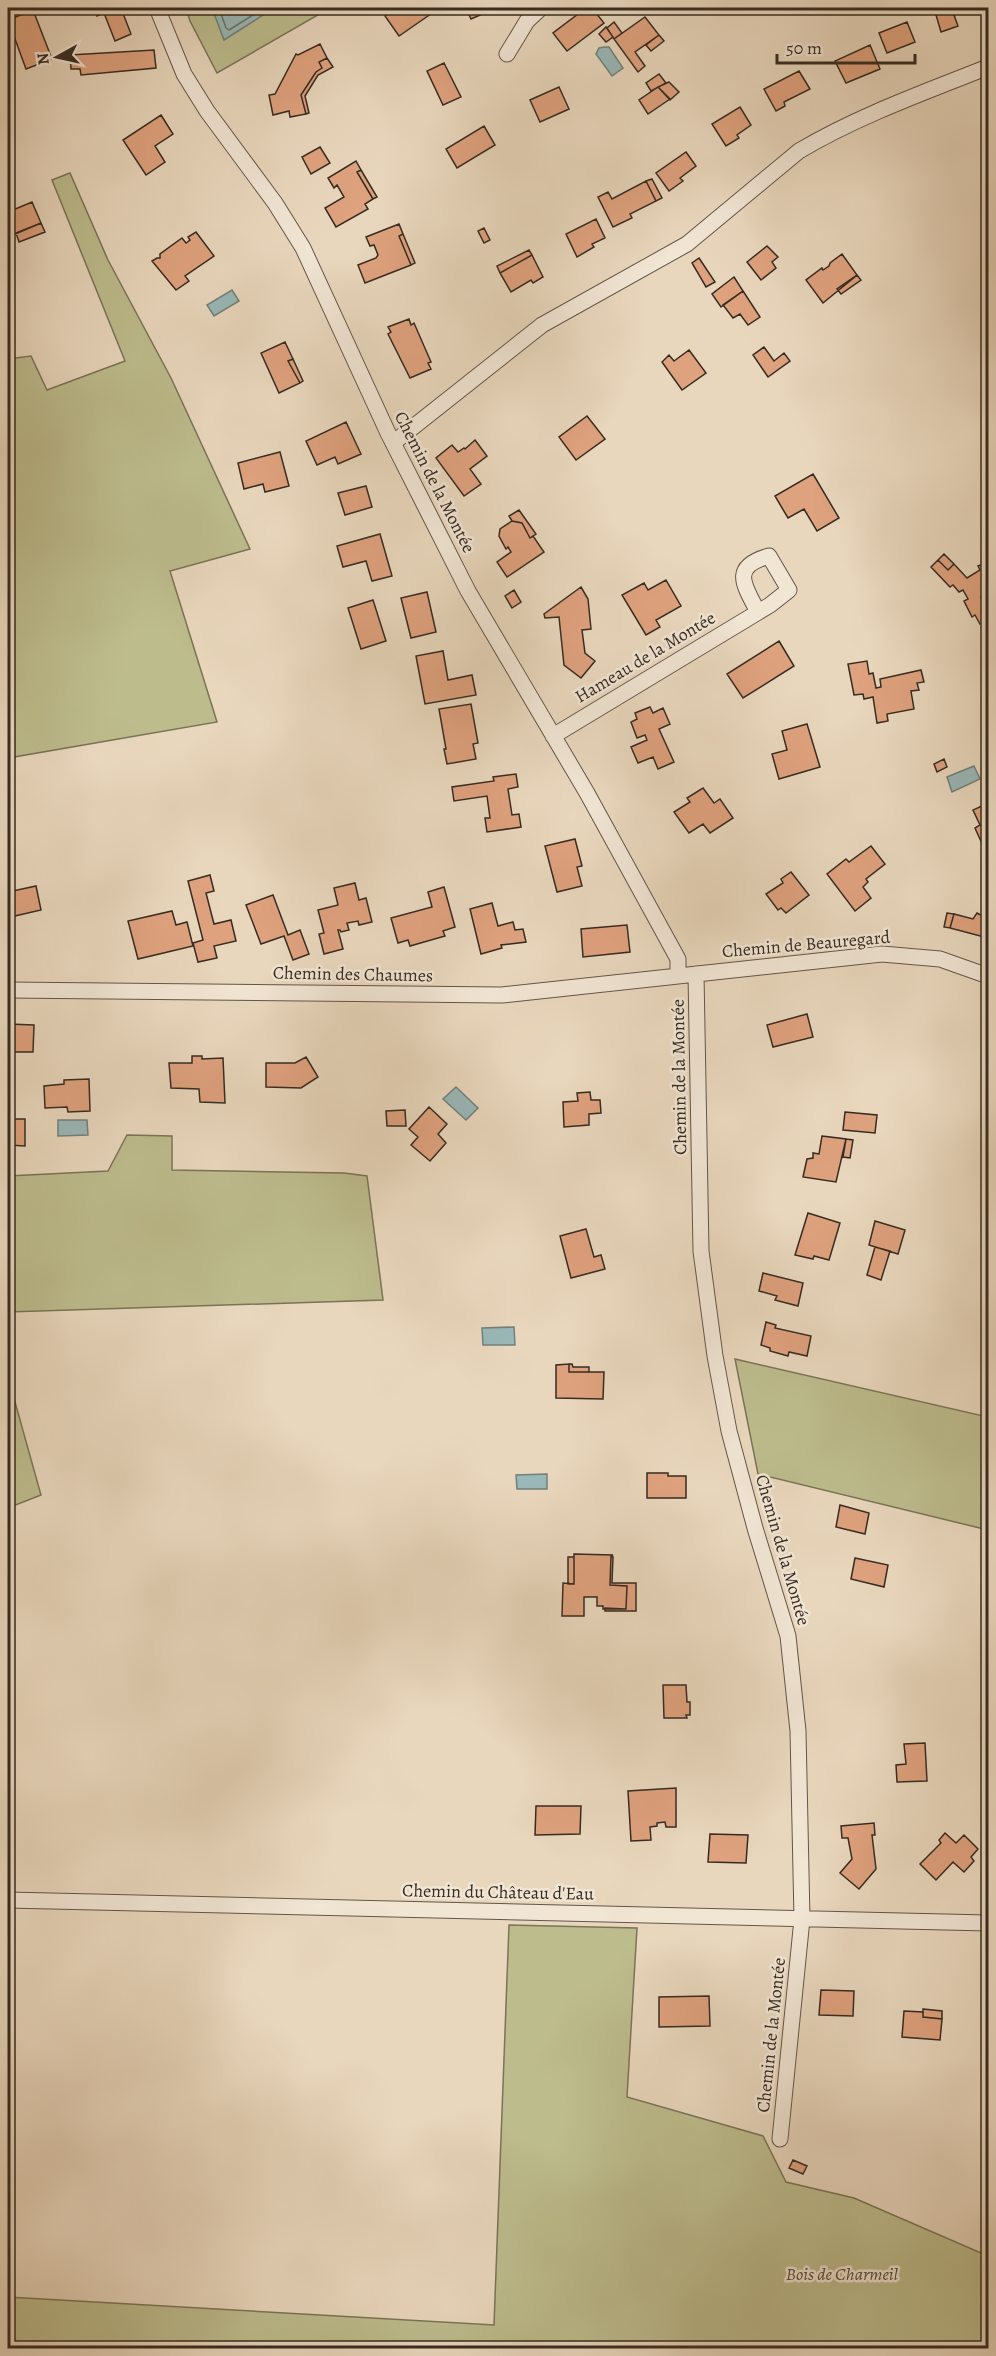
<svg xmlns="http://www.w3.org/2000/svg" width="996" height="2356" font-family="Alegreya,serif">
<rect width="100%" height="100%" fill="#e9d7bd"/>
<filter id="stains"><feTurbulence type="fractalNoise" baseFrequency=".00333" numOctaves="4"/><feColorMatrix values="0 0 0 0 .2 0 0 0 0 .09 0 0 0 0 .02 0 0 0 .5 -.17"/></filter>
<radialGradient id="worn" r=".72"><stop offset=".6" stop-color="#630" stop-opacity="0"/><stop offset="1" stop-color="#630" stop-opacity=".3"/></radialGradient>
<path fill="#bdbc8d" stroke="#7a7458" stroke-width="1.5" d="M186 8H330L217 73 190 21Z
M70 173 108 260 171 378 250 549 170 571 217 722 8 758V359L31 356 47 390 125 361 52 180Z
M127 1135 172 1136V1170L344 1173 367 1176 383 1300 8 1312V1176L108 1171Z
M735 1359 988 1417V1530L758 1474Z
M8 1377 41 1495 8 1508Z
M509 1925 637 1928 627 2097 763 2136 786 2182 854 2198 988 2256V2348H8V2297L494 2325Z"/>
<path fill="#99b8b8" stroke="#71807c" stroke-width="1.5" d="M212 8H274L224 40Z
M605 47H609L623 68 612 76 596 54 599 48Z
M232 290 239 301 214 316 207 305Z
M974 766 980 779 952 792 947 777Z
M456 1087 478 1108 466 1120 443 1099Z
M58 1120H87L88 1135 58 1136Z
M514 1327 515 1345H483L482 1328Z
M547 1474V1489H517L516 1475Z"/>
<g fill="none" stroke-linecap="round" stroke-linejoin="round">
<path stroke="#68726d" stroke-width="1.5" d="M219 8 226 28 229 30 264 8"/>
</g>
<path fill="#dfa27e" stroke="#362b22" stroke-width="1.5" d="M94 8H121L131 34 115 41 104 13 97 16Z
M397 8H437L438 9 399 36 385 16Z
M466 8H496L471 19Z
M586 8H592L604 23 567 51 553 33Z
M934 8H960L961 11 954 15 958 26 941 32Z
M33 10 52 59 26 69 8 20Z
M645 17 659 35 635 52 645 66 638 72 614 39Z
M614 22 622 33 614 39 607 28Z
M907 22 915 42 887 53 879 33Z
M606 27 613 37 606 42 599 34Z
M659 35 664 41 651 51 646 45Z
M320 44 327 58 319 62 322 68 316 72 301 95 306 114 290 117 289 111 273 115 269 95 275 94 296 54 298 55Z
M870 45 880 69 846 83 835 61Z
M154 50 156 68 81 75 80 69H71L70 55Z
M327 58 333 67 318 75 305 96 309 113 306 114 301 95 316 72 322 68 319 62Z
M444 63 461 97 443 105 427 71Z
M799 71 810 89 784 102 785 106 776 111 764 89Z
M659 74 666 83 651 91 646 83Z
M669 82 679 92 670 100 658 87Z
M559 87 569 109 540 122 530 100Z
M658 87 670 99 648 114 639 100Z
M740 107 751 125 737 135 739 138 726 146 712 124Z
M161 115 173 134 155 146 165 162 146 175 123 140Z
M484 126 495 145 457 168 446 149Z
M320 147 330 163 311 174 302 157Z
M686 152 696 166 680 178 683 181 669 191 656 173Z
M356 161 361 170 357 172 373 199 365 204 368 209 336 227 325 208 344 197 337 185 334 188 328 178Z
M361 170 377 197 373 199 357 172Z
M652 179 662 198 656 201 646 181Z
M646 181 656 201 630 214 632 218 613 227 598 197 608 192 612 199Z
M32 202 41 223 8 237V206L11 205 13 210Z
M596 219 605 238 592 244 594 247 577 257 566 234Z
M41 223 45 232 19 242 16 233Z
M399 224 403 234 399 236 411 265 365 283 358 265 376 258 378 255 374 245 370 246 366 237Z
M484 228 490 240 484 243 478 231Z
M196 232 214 256 185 276 189 281 176 290 152 261 157 258H160V254L182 238 186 243 190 240 188 237Z
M403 234 415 263 411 265 399 236Z
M767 246 778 257 772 262 776 268 761 280 747 262Z
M529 250 532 255 500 273 497 266Z
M842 254 857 275 823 303 806 280 822 268 823 270 829 266 830 263Z
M532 255 543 277 533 283 531 280 511 292 500 273Z
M699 258 715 282 706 287 692 263Z
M857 275 861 280 841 294 837 289Z
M734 277 743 291 721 307 712 294Z
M743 291 760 317 748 325 740 314 733 318 723 305Z
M409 319 411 325 414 323 431 362 428 363 431 369 410 378 388 334 391 332 388 327Z
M285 342 293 359 288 361 300 383 279 393 261 353Z
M764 347 774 361 784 353 790 361 768 377 753 355Z
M689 350 706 373 682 390 662 362 669 355 674 361Z
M293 359 303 381 300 383 288 361Z
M587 416 605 439 576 460 559 437Z
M346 422 361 454 338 464 335 457 317 465 306 441Z
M475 440 487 456 470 469 481 484 464 496 436 458 452 445 458 452 464 448 465 449Z
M280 452 289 486 265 492 263 484 244 489 238 463Z
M813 474 839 518 817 531 804 509 788 518 775 496Z
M366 486 372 507 345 515 338 493Z
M519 510 536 534 530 538 522 523 512 521 509 516Z
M512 521 522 523 530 538 533 536 544 552 507 577 497 562 511 552 508 547 506 549 499 536 500 529Z
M380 534 392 576 372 581 366 561 343 567 337 546Z
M944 554 954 564 948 570 938 560Z
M938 560 948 570 954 564 967 578 980 570 978 566 988 562V587L983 589 986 592 981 597 988 612V620L980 624 975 615 972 617 964 601 968 599 963 590 959 592 953 585 950 587 931 567Z
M666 580 681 606 656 620 660 627 646 635 622 595 644 583 648 590Z
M581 587 588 599 591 629 582 630 585 653 595 661 581 678 564 665 559 617 545 618 544 614Z
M514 590 521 602 512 608 505 596Z
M427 592 436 632 411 638 401 598Z
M373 600 386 641 361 649 348 608Z
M779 641 794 666 743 698 727 674Z
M443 651 448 680 472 675 476 695 425 704 416 656Z
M867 661 869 674 873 673 876 688 881 687 880 679 921 670 924 682 917 683 919 690 911 691 914 709 887 714 888 721 877 723 873 697 864 699 863 694 854 695 848 664Z
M471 704 478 743 473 744 476 759 447 764 444 749H446L439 709Z
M650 707 653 713 663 708 670 724 659 729 674 762 658 769 653 757 638 763 631 747 647 740 645 735 637 738 631 722 637 719 635 713Z
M807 724 820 767 779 779 772 754 787 750 782 731Z
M944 759 947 767 937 772 934 764Z
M516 774 518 787 508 789 512 815 519 814 521 827 487 832 485 818H490L487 796 454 801 452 787 494 781 493 777Z
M703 788 714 803 720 799 733 818 710 833 703 824 689 833 674 812 690 802 687 798Z
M986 804 988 810V846L984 848 975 828 980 825 973 810Z
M575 839 582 866 577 867 582 886 557 892 545 846Z
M871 846 885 864 866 879 868 882 863 887 871 898 855 911 827 874 846 859 849 862Z
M791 872 809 895 786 913 781 908 778 910 766 894 783 883 781 879Z
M210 875 214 891 206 893 214 924 231 920 236 941 214 946 217 958 198 962 193 943 203 940 188 881Z
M355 883 359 900 366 898 372 922 359 925 358 921 347 923 349 930 341 932 340 930H338L343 949 324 954 319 934 324 933 318 910 338 905 334 888Z
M36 886 41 910 15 916 8 922V892Z
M444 887 455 927 443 931 445 936 410 946 408 940 398 943 391 918 432 907 428 892Z
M273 895 288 935 300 930 309 954 293 960 284 936 261 944 246 905Z
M492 903 498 926 513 922 515 930 523 929 526 942 501 945 502 948 481 954 470 909Z
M172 911 176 925 187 922 193 946 138 959 128 921Z
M947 913 954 914 950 928 944 927Z
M977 913 988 919V938L950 928 954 914 973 919Z
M627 925 630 952 583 957 581 929Z
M807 1014 813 1037 773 1047 767 1025Z
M8 1024 34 1025 33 1052H8Z
M192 1056H202V1059L223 1058 225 1103 200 1102 199 1089 171 1088 169 1063H192Z
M306 1057 318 1077 301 1088 266 1087V1063H295Z
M89 1079 90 1111 68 1112 67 1107 45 1108 44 1086 64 1084V1080Z
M590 1092 591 1100H600L601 1113 589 1114V1125L564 1127 563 1102 578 1101 577 1093Z
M429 1107 447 1124 438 1134 446 1143 430 1161 411 1145 418 1137 409 1129Z
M405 1110 406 1126H387L386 1111Z
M845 1112 877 1115 875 1133 843 1130Z
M8 1119H25V1146L8 1145Z
M822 1136 846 1139 836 1182 803 1177 807 1159 813 1158V1153L819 1154Z
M846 1139 853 1140 850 1158 843 1157Z
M808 1213 840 1223 829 1260 814 1256 813 1259 795 1255Z
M875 1221 905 1230 898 1254 869 1245Z
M586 1229 594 1257 601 1255 605 1269 571 1278 560 1236Z
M875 1247 890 1251 881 1280 867 1275Z
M763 1273 803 1283 798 1306 775 1300 777 1296 759 1291Z
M766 1322 776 1325 775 1328 811 1336 807 1356 789 1352 788 1356 770 1351V1348L761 1345Z
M569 1364H572L573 1367H589V1372H569Z
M569 1364V1372H604L603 1399 556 1398V1365Z
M647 1473H668V1476H686V1498H647Z
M840 1505 869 1513 865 1534 836 1527Z
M574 1554 613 1555 611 1556 610 1585 627 1586 626 1609H603V1606H597V1597H584V1616H562L563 1583 574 1584Z
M611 1556 613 1557 612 1583H636V1611H605V1608L626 1609 627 1586 610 1585Z
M568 1557H574V1584H568Z
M855 1558 888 1565 884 1587 851 1579Z
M663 1685H686L687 1702H690V1715H686L687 1718H664Z
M925 1743 927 1781 897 1782 896 1765 906 1764 904 1744Z
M676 1788V1827H666L665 1822 657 1823V1826L650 1827 651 1840 631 1841 628 1791Z
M536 1806H581L580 1834 535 1835Z
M874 1823 875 1835H872L876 1869 859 1889 840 1873 852 1859 848 1838H842L841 1826Z
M945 1833 956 1843 964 1835 978 1849 971 1857 974 1861 964 1872 953 1862 936 1880 920 1864 941 1843 939 1840Z
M710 1834 748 1835 746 1863 708 1862Z
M821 1990 854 1991 853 2016 819 2015Z
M709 1996 710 2026 659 2027V1997Z
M923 2009 942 2011V2019L923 2017Z
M904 2011 923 2012V2017L942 2019 940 2040 902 2037Z
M793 2160 807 2166 803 2174 789 2168Z"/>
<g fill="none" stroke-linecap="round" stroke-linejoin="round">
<defs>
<path id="minor" d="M157 8 184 74 207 111 275 203 303 248 388 433 468 591 587 793 678 959V975
M987 8 988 11
M507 54 527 21 541 8
M393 443 542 325 687 244 799 151C858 116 925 92 988 67
M553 736 770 605 789 590 769 556C730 567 744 585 758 612
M696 974 701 1251 715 1356 729 1431 755 1528 788 1636 798 1731 802 1919 780 2139
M8 990 502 995 882 954 940 959 988 976
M8 1900 988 1923"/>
</defs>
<use href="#minor" stroke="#635649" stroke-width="17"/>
<use href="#minor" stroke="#f1e5d4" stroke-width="15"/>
</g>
<g text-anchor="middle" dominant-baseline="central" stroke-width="5" stroke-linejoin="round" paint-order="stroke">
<g font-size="18" fill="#362b22" stroke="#f1e5d4">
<text transform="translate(435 482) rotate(63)">Chemin de la Montée</text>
<text transform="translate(645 657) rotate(-31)">Hameau de la Montée</text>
<text transform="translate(806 944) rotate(-5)">Chemin de Beauregard</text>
<text transform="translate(353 974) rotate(1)">Chemin des Chaumes</text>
<text transform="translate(679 1077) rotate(-91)">Chemin de la Montée</text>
<text transform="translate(783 1550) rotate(74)">Chemin de la Montée</text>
<text transform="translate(498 1892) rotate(1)">Chemin du Château d'Eau</text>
<text transform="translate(771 2035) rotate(-84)">Chemin de la Montée</text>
</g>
<g font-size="18" font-style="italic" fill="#514837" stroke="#f1e5d4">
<text x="842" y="2274">Bois de Charmeil</text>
</g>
</g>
<rect width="996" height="2356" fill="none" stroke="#e9d7bd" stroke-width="30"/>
<rect x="9" y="9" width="978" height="2338" fill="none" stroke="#362b22" stroke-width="3"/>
<rect x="15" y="15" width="966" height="2326" fill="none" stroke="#362b22" stroke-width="1.5"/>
<g transform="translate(57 57) rotate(262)" stroke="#f1e5d4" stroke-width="4.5" paint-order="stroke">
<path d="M0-4.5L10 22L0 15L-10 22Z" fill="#362b22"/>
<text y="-9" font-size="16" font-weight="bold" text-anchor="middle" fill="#362b22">N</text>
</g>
<path d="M777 54v9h138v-9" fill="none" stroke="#362b22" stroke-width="3"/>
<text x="786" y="54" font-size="18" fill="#362b22" stroke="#f1e5d4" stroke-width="4.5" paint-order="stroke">50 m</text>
<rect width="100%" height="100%" filter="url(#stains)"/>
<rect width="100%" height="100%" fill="url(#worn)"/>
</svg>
